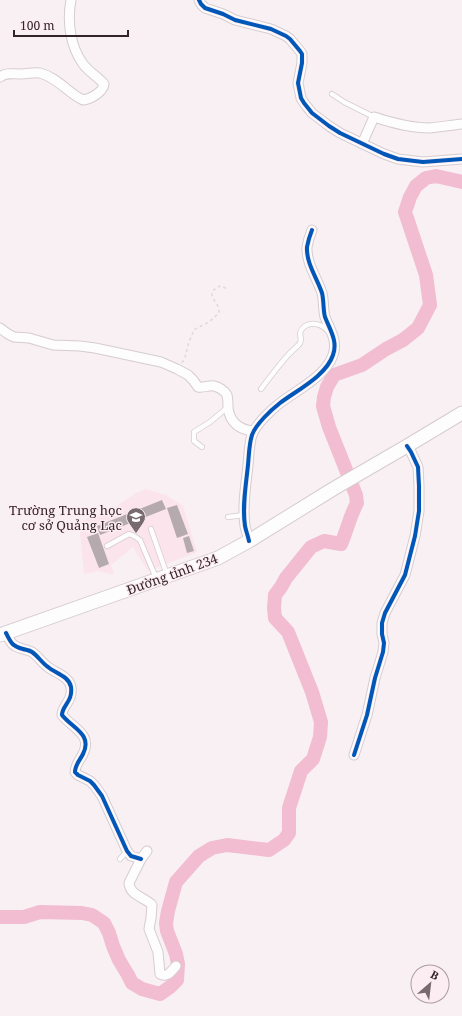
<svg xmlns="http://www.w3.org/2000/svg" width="462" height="1016" font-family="'Noto Serif',serif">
<rect width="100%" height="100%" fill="#f8f0f3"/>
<path fill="#fce4ec" d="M146 489 153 491 166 495 183 506 197 552 148 571 133 547 111 565 114 575 98 571 84 574 79 522 114 508 136 493Z"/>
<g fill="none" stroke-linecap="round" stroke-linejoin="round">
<path stroke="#f2bcd1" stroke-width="14" d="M0 917H24L40 912 82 913 92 915 104 923 109 933 113 946 119 960 128 975 132 983 142 989 160 994 170 987 177 980 178 964 176 954 167 931 166 923 168 911 176 882 199 856 212 848 227 845 269 850 284 840 289 833V808L301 771 313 759 320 737 321 722 312 692 288 632 275 618 274 608 275 595 281 587 286 578 311 547 324 541 341 544C347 530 350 516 357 503L356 495 329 427 323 406 324 397 327 387 334 375 362 365 386 349 403 340 418 328 430 305 426 275 405 212 410 197 416 186 426 178 436 176 462 182"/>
</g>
<path fill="#b5abaf" d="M162 500 166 509 100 535 97 526Z
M177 505 188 534 177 538 167 508Z
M98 533 109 564 99 568 87 537Z
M189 536 194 551 187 553 183 538Z"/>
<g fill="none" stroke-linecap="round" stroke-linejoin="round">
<defs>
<path id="service" d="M332 94 344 102 374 117
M261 389C270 377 279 365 289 354 292 351 298 346 300 343 303 337 296 333 305 326 313 321 323 325 328 331
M202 447 194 441V432L210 422 228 407
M228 517 244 515
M151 529 167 575
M107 546 129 534 134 536 140 540 156 578
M120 859 127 851"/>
<path id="minor" d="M199 0 201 4 205 8 223 14 235 20 271 29 286 36 290 39 300 51 302 54V63L298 83 301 98 304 103 312 113 329 126 340 133 384 154 398 159 423 162 462 159
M0 77C7 72 13 74 21 74 28 74 34 72 40 73 57 77 68 93 83 100 91 99 103 92 104 84 98 77 89 72 83 64 70 46 67 21 71 0
M362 144 374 117C392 123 411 128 430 128 441 127 452 125 462 124
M0 328 8 334 14 337 29 338 53 345 80 346 95 348 161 362 177 369 188 375 193 380 198 387C204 388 209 385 214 386 219 387 225 391 227 395 228 399 228 404 228 408 230 423 240 430 254 431
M249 541C248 536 246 531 245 526 242 506 246 485 248 465 249 455 249 444 252 435 256 424 271 410 280 403 297 390 326 376 333 355 338 341 330 330 325 317 323 310 324 301 322 293 317 278 306 263 307 247 308 241 310 235 312 230
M6 633C11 643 12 646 23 649 26 650 29 650 32 652 38 656 42 663 48 667 55 673 69 676 71 687 73 702 62 705 62 715 72 728 93 734 83 754 80 760 75 765 75 772L78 775 90 781 94 785 102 796 127 851 131 856 141 859
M354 755 367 715 375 678 383 652 384 643 382 634V623L385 613 405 575 415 536 419 511V486L418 467 411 452 407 446
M147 851 141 859 129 883C130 896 145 897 152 905L151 918 149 929 158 952 160 974C168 978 171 971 176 966"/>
<path id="secondary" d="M0 635 218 558 249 541 333 489 407 446 462 413"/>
</defs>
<use href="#service" stroke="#d6cccf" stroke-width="6"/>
<use href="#minor" stroke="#d6cccf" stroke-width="11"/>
<use href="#secondary" stroke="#d6cccf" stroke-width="15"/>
<path stroke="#dddadb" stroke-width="1.5" stroke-dasharray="3 3" stroke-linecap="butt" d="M182 363 185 357 189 342 194 330 197 328 209 322 219 313C220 304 211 300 212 292 218 285 220 285 227 289"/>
<use href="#service" stroke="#fefdfd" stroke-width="4.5"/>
<use href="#minor" stroke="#fefdfd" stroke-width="9"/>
<use href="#secondary" stroke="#fefdfd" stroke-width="13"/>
<defs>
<path id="cycleway" d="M199 0 201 4 205 8 223 14 235 20 271 29 286 36 290 39 300 51 302 54V63L298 83 301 98 304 103 312 113 329 126 340 133 384 154 398 159 423 162 462 159
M249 541C248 536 246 531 245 526 242 506 246 485 248 465 249 455 249 444 252 435 256 424 271 410 280 403 297 390 326 376 333 355 338 341 330 330 325 317 323 310 324 301 322 293 317 278 306 263 307 247 308 241 310 235 312 230
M6 633C11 643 12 646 23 649 26 650 29 650 32 652 38 656 42 663 48 667 55 673 69 676 71 687 73 702 62 705 62 715 72 728 93 734 83 754 80 760 75 765 75 772L78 775 90 781 94 785 102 796 127 851 131 856 141 859
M354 755 367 715 375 678 383 652 384 643 382 634V623L385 613 405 575 415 536 419 511V486L418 467 411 452 407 446"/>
</defs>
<use href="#cycleway" stroke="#fcedf2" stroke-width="6"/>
<use href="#cycleway" stroke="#0057b8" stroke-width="4"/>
</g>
<defs>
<symbol id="school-pin" viewBox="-11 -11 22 30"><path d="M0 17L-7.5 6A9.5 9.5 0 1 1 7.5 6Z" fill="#776b70" stroke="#fcedf2"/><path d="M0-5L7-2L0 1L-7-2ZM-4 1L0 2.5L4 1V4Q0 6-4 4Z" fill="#fff"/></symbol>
</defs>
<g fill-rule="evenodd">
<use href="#school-pin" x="125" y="506" width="22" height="30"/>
</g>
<g text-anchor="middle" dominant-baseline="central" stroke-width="3" stroke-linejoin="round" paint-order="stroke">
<g font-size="13" fill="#322429" stroke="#fcedf2" text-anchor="end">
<text x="122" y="510">Trường Trung học<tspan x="122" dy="15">cơ sở Quảng Lạc</tspan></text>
</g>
<g font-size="13" fill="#322429" stroke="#fcedf2">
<text transform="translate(172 574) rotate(-20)">Đường tỉnh 234</text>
</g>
</g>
<g transform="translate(430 984) rotate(28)"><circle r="19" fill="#fcedf2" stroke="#ab9da2"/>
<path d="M0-3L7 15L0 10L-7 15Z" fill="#776b70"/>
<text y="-6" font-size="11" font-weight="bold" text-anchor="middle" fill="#322429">B</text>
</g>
<path d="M14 30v6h114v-6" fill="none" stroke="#322429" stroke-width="2"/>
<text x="20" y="30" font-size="12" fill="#322429" stroke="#fcedf2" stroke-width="3" paint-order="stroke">100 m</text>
</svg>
